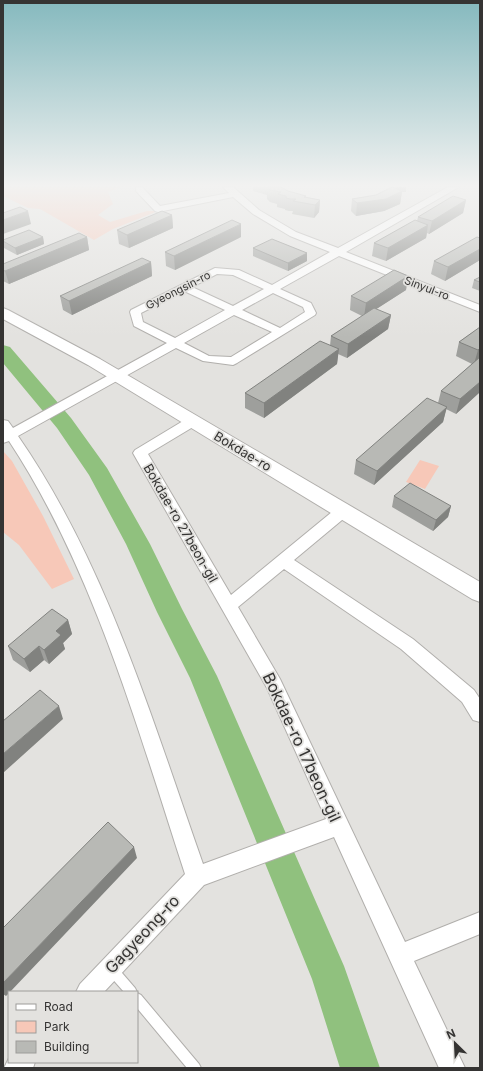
<svg xmlns="http://www.w3.org/2000/svg" width="483" height="1071" font-family="Inter,sans-serif">
<rect width="100%" height="100%" fill="#e3e2df"/>
<path fill="#f7c8b8" d="M3 187H121L108 192 113 204 98 215 110 222 147 211H158L113 229 94 240 40 209 28 208 3 196Z
M3 451 12 461 43 516 74 579 52 589 19 545 3 532Z
M420 460 439 466 425 489 406 482Z"/>
<g fill="none" stroke-linecap="round" stroke-linejoin="round">
<path fill="#90c17e" fill-rule="evenodd" d="M3 345 10 347 71 418 107 468 150 544 182 609 217 676 344 966 380 1068H340L312 979 190 678 157 612 126 544 89 475 57 428 3 363Z"/>
<defs>
<path id="lane" d="M112 965 116 966 135 988 137 992H124L108 974 107 970 108 966Z
M137 993 141 995 199 1064 201 1068H187L137 1008Z"/>
<path id="street" d="M136 187H142L160 206 229 193 223 187H233L259 210 296 232 338 248 448 187H459L346 252 480 305V312L339 256 280 289 311 303 316 313 315 315 237 363 233 365 203 361 176 348 18 436C106 563 152 719 203 864L326 819 267 688 133 453 135 450 188 418H198L199 421 198 424 148 454 231 595 338 507 343 506 348 507 350 511 348 515 294 560 413 639 474 690 480 699V722L473 720 462 702 401 649 284 569 238 607 280 679 405 942 480 912V934L414 961 465 1068H439L334 837 204 885 104 992H76L80 984 185 874C138 730 93 568 9 441L3 443V420L8 421 13 428 167 343 134 326 130 312 131 310 215 268 239 270 272 285 330 252 290 236 253 214 233 197 158 212 155 211 136 191ZM217 274 233 275 264 289 233 306 192 287ZM184 291 225 310 175 338 143 322 141 313ZM273 293 303 307 305 312 280 328 242 310ZM234 315 272 332 231 357 209 356 184 343Z
M9 1058V1062H35L33 1068H4Z"/>
<path id="secondary" d="M3 308 8 310 100 359 480 582V602L472 599 88 365 3 319Z"/>
</defs>
<use href="#lane" stroke="#b1afac" stroke-width="2"/>
<use href="#street" stroke="#b1afac" stroke-width="2"/>
<use href="#secondary" stroke="#b1afac" stroke-width="2"/>
<use href="#lane" fill="#fff" fill-rule="evenodd"/>
<use href="#street" fill="#fff" fill-rule="evenodd"/>
<use href="#secondary" fill="#fff" fill-rule="evenodd"/>
</g>
<path fill="#9e9f9c" d="M253 187H281L288 191 306 196V197L320 200 319 212 314 218 292 214 293 211H289L285 210V209L277 207V204L270 202 267 199V195L253 191Z
M390 187H406V192H402L400 204 384 211 356 216 351 211 352 199 376 195 390 188Z
M466 200 463 213 429 234 427 233 426 238 386 261 372 256 374 243 417 221 418 217Z
M172 215 173 228 129 248 119 244 117 230Z
M43 237 44 244 17 255 4 248 3 240Z
M87 237 89 250 9 284 3 281V264Z
M241 237 175 270 166 266 165 252Z
M480 238V260L445 281 431 274 434 261Z
M253 248 307 261 288 271 253 256Z
M151 262 152 276 72 315 63 310 60 296Z
M408 276 406 290 376 309 391 315 388 329 347 358 338 354 337 364 264 418 245 408V393L330 346 331 336 362 316 350 310 351 296Z
M480 277V291L472 288 474 280Z
M480 327V392L456 414 446 409 443 422 374 485 354 474 356 460 438 403 441 391 472 364 456 356 459 342Z
M394 496 451 506 448 517 433 531 392 507Z
M68 620 72 634 63 643 65 649 49 664 44 660 30 672 13 660 8 646Z"/>
<path fill="#81827f" d="M396 187H406V192H402L400 204 384 211 356 216 357 203 395 194Z
M320 200 319 212 314 218 315 205Z
M466 200 463 213 429 234 432 221Z
M28 211 31 224 3 234V220Z
M172 215 173 228 129 248 127 235Z
M241 224V237L175 270 174 256Z
M428 225 426 238 386 261 388 248Z
M43 237 44 244 17 255 15 248Z
M87 237 89 250 9 284 5 271Z
M480 249V260L445 281 448 267Z
M307 253V261L288 271V263Z
M151 262 152 276 72 315 69 301Z
M408 276 406 290 364 317 366 303Z
M391 315 388 329 347 358 348 344Z
M480 348V360L474 364 478 350Z
M339 349 337 364 264 418V403Z
M480 382V392L456 414 460 399Z
M447 407 443 422 374 485 377 471Z
M451 506 448 517 433 531 436 520Z
M68 620 72 634 63 643 65 649 49 664 44 650 56 631Z
M39 646 44 660 30 672 24 659Z
M59 706 63 719 3 773V754Z
M134 847 137 858 10 992H9V993L6 996 3 994V983Z"/>
<path fill="#b8b9b5" stroke="#81827f" d="M268 187H281L288 191 306 196 304 197 320 200 315 205 293 201 296 199H290L286 198V196L278 194 281 192 270 190Z
M392 187 402 191 386 199 357 203 352 199 376 195Z
M453 196 466 200 432 221 418 217Z
M20 207 28 211 3 220V213Z
M162 211 172 215 127 235 117 230Z
M232 220 241 224 174 256 165 252Z
M415 220 428 225 388 248 374 243Z
M29 230 43 237 15 248 3 241V240Z
M79 233 87 237 5 271 3 270V264Z
M477 237 480 238V249L448 267 434 261Z
M272 239 307 253 288 263 253 248Z
M142 258 151 262 69 301 60 296Z
M394 270 408 276 366 303 351 296Z
M480 277V282L474 280Z
M374 308 391 315 348 344 331 336Z
M480 327V348L478 350 459 342Z
M320 341 339 349 264 403 245 393Z
M480 357V382L460 399 441 391Z
M427 398 447 407 377 471 356 460Z
M410 483 451 506 436 520 394 496Z
M52 609 68 620 56 631 61 635 44 650 39 646 24 659 8 646Z
M40 690 59 706 3 754V721Z
M108 822 134 847 3 983V928Z"/>
<linearGradient id="sky" x2="0" y2="1"><stop stop-color="#85b9be"/><stop offset="0.55" stop-color="#f2f2f1"/><stop offset="1" stop-color="#f2f2f1" stop-opacity="0"/></linearGradient>
<rect width="483" height="337" fill="url(#sky)"/>
<g text-anchor="middle" dominant-baseline="central" stroke-width="3.5" stroke-linejoin="round" paint-order="stroke">
<g font-size="11" fill="#353433" stroke="#e3e2df">
<text transform="translate(427 288) rotate(21)">Sinyul-ro</text>
<text transform="translate(178 290) rotate(-27)">Gyeongsin-ro</text>
</g>
<g font-size="13" fill="#353433" stroke="#e3e2df">
<text transform="translate(243 451) rotate(31)">Bokdae-ro</text>
<text transform="translate(181 523) rotate(60)">Bokdae-ro 27beon-gil</text>
</g>
<g font-size="16" fill="#353433" stroke="#e3e2df">
<text transform="translate(302 747) rotate(65)">Bokdae-ro 17beon-gil</text>
<text transform="translate(142 934) rotate(-47)">Gagyeong-ro</text>
</g>
</g>
<rect width="483" height="1071" fill="none" stroke="#353433" stroke-width="8"/>
<rect x="8" y="991" width="130" height="72" fill="#e3e2df" stroke="#9d9c9a"/>
<rect x="16" y="1004" width="20" height="6" fill="#ffffff" stroke="#9d9c9a"/>
<text x="44" y="1011" font-size="12" fill="#353433">Road</text>
<rect x="16" y="1021" width="20" height="12" fill="#f7c8b8" stroke="#9d9c9a"/>
<text x="44" y="1031" font-size="12" fill="#353433">Park</text>
<rect x="16" y="1041" width="20" height="12" fill="#b8b9b5" stroke="#9d9c9a"/>
<text x="44" y="1051" font-size="12" fill="#353433">Building</text>
<g transform="translate(455 1043) rotate(336)" stroke="#e3e2df" stroke-width="3" paint-order="stroke">
<path d="M0-3L7 15L0 10L-7 15Z" fill="#353433"/>
<text y="-6" font-size="11" font-weight="bold" text-anchor="middle" fill="#353433">N</text>
</g>
</svg>
